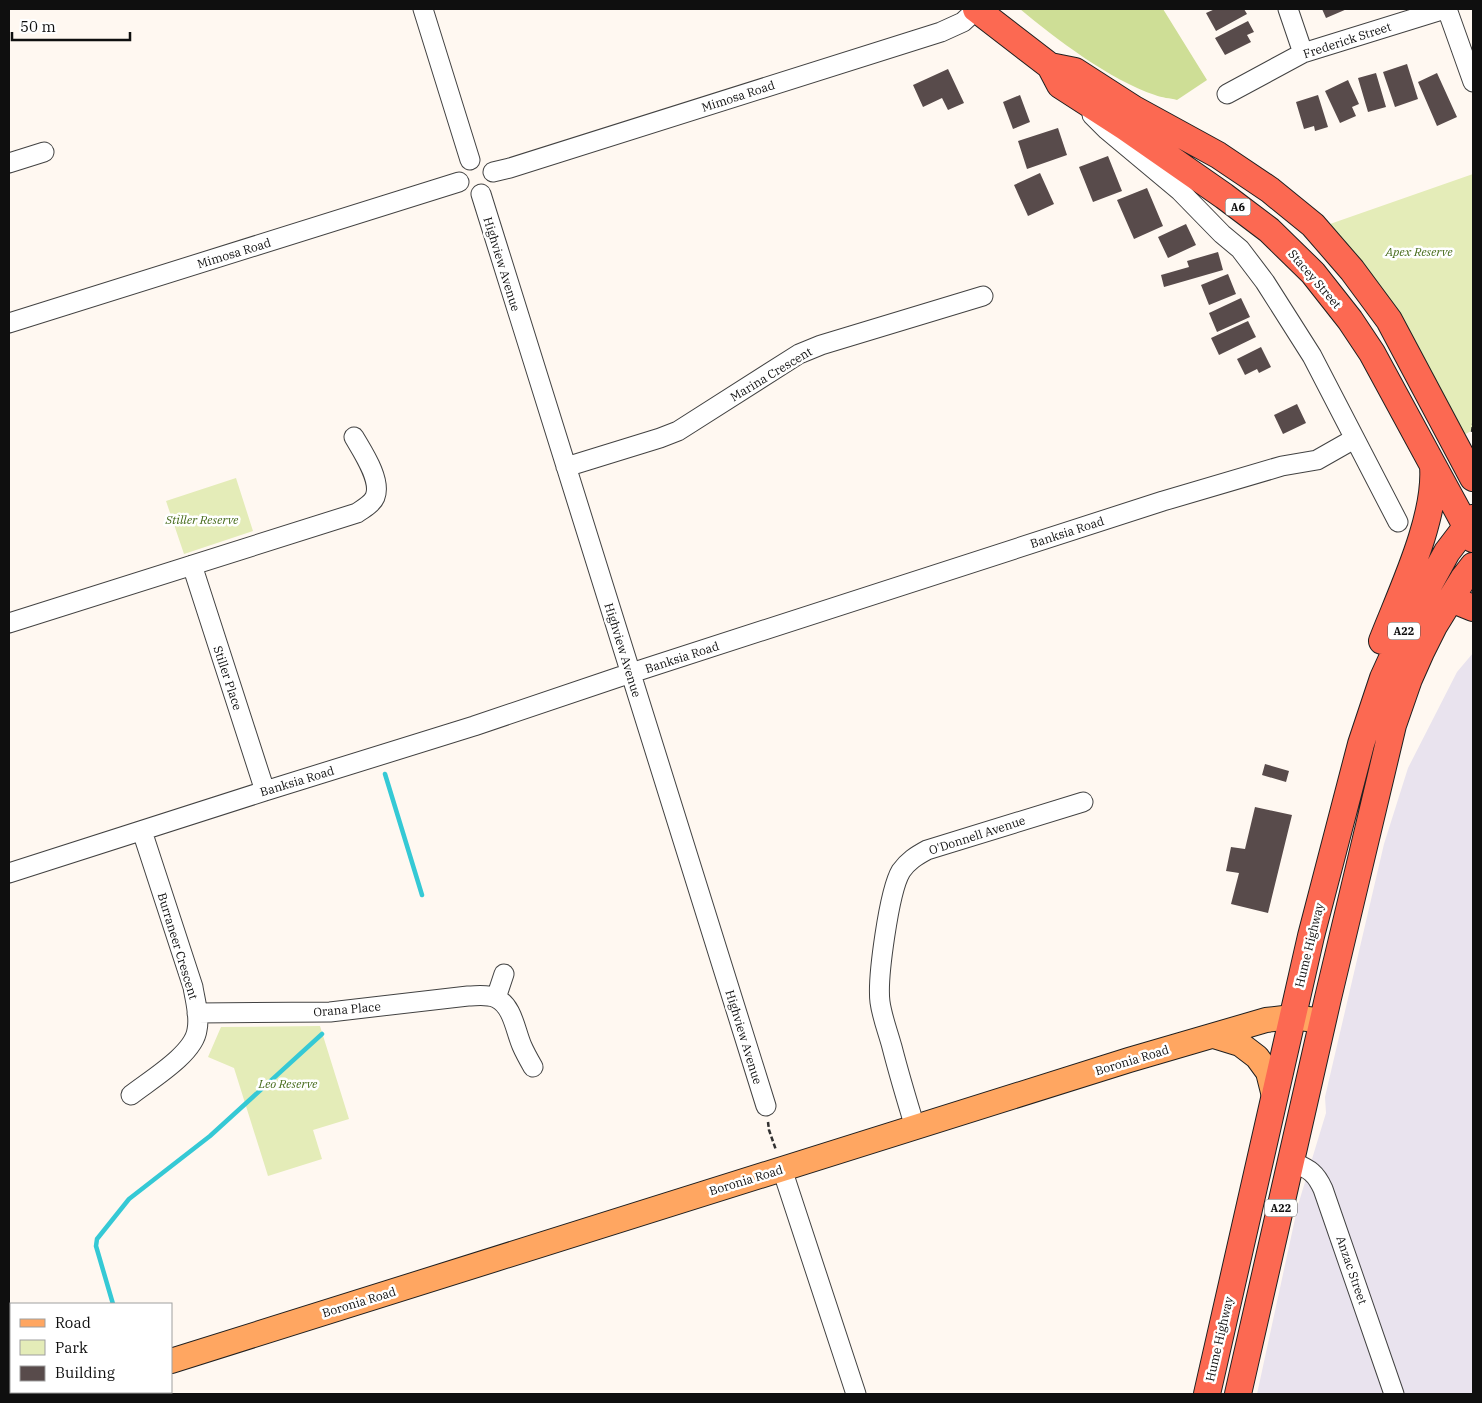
<svg xmlns="http://www.w3.org/2000/svg" width="1482" height="1403" font-family="'IBM Plex Serif',serif">
<rect width="100%" height="100%" fill="#fff8f1"/>
<path fill="#e9e3ee" d="M1473 653V1394H1257L1298 1205 1326 1113 1325 1097 1384 844 1408 768 1457 672Z"/>
<path fill="#e4ecb8" d="M1473 174V430L1462 436 1330 224Z
M236 478 253 531 184 554 166 501Z
M320 1026 349 1119 313 1130 322 1159 268 1176 234 1068 208 1057 221 1027Z"/>
<path fill="#cede96" d="M1020 9H1163L1207 80 1177 100C1170 98 1162 98 1155 95 1110 80 1056 39 1020 9Z"/>
<g fill="none" stroke-linecap="round" stroke-linejoin="round">
<path stroke="#35c9d5" stroke-width="4.5" d="M385 774 422 895
M113 1304 96 1246 97 1239 129 1199 210 1136 322 1034"/>
</g>
<path fill="#584b4b" d="M1215 9H1244L1247 14 1216 31 1206 13Z
M1322 9H1347L1326 18Z
M1248 21 1254 32 1247 35 1251 42 1225 55 1215 38Z
M1407 64 1418 99 1395 107 1383 72Z
M948 69 964 103 948 110 942 98 923 107 913 85Z
M1376 73 1386 107 1368 112 1358 78Z
M1437 73 1457 117 1437 126 1418 82Z
M1348 80 1359 104 1352 107 1356 116 1340 123 1325 91Z
M1020 95 1030 122 1013 129 1003 102Z
M1318 95 1328 127 1315 131 1314 126 1304 129 1296 102Z
M1058 128 1067 155 1027 169 1018 141Z
M1108 156 1122 191 1093 202 1079 167Z
M1040 173 1054 204 1028 216 1014 185Z
M1147 188 1163 226 1134 239 1117 200Z
M1186 224 1196 245 1168 258 1158 237Z
M1218 252 1223 270 1164 287 1161 275 1189 267 1187 261Z
M1228 274 1236 294 1209 305 1201 285Z
M1241 298 1250 317 1217 332 1209 313Z
M1248 321 1256 337 1219 355 1211 338Z
M1261 347 1271 367 1259 373 1257 369 1245 375 1237 359Z
M1297 404 1306 423 1283 434 1274 415Z
M1265 764 1289 771 1286 782 1262 775Z
M1255 807 1292 815 1268 913 1231 904 1239 873 1226 871 1231 847 1245 849Z"/>
<g fill="none" stroke-linecap="round" stroke-linejoin="round">
<defs>
<path id="minor" d="M423 9 470 160
M1288 9 1303 53
M1447 9 1473 82
M1227 94 1303 53 1445 9
M1092 115 1107 130 1180 191 1222 234 1240 249 1265 282 1312 356 1398 522
M9 163 44 152
M493 172 510 168 941 32 963 22 977 9
M481 194 766 1106
M9 323 459 182
M566 467 660 438 678 431 799 354 821 345 983 296
M192 565 265 791
M9 623 357 513C363 509 372 504 375 497 382 480 362 451 354 437
M9 873 265 791 474 726 619 677 1163 501 1282 466 1317 460 1354 439
M496 998 504 974
M197 1013 330 1012 468 996C477 996 487 994 496 998 513 1006 515 1030 522 1046 525 1053 529 1060 533 1067
M131 1095C150 1080 194 1054 197 1030 200 1016 195 1000 193 987L142 831
M915 1127C907 1101 899 1074 892 1047 888 1032 882 1017 880 1002 877 979 889 891 901 871 908 861 916 856 927 850L1083 802
M1291 1161C1308 1169 1315 1171 1323 1189L1394 1394
M782 1169 856 1394
M9 1366 11 1374
M17 1392 18 1394"/>
<path id="major" d="M1214 1036 1240 1044 1257 1057 1268 1072 1274 1096
M171 1361 1129 1060 1266 1020 1292 1017 1323 1021
M65 1394 73 1392"/>
<path id="highway" d="M976 9 1050 66 1060 85 1125 127 1224 196 1269 230 1313 273 1350 320 1372 353 1473 539
M1050 66 1075 71 1134 109 1218 155 1270 190 1313 225 1352 270 1389 320 1473 478
M1451 599 1473 608
M1382 641C1401 592 1437 518 1433 466
M1207 1394 1311 936 1361 744 1383 678 1408 623 1447 552 1473 518
M1238 1394 1328 998 1393 725 1409 679 1421 652 1434 626 1463 579 1473 566"/>
</defs>
<use href="#minor" stroke="#424242" stroke-width="21"/>
<use href="#major" stroke="#202020" stroke-width="26"/>
<use href="#highway" stroke="#202020" stroke-width="28"/>
<path stroke="#313131" stroke-width="2.5" stroke-dasharray="5 2.5" stroke-linecap="butt" d="M1472 432 1473 424
M768 1122 769 1130 776 1150"/>
<use href="#minor" stroke="#fff" stroke-width="19"/>
<use href="#major" stroke="#ffa661" stroke-width="24"/>
<use href="#highway" stroke="#fc6952" stroke-width="26"/>
</g>
<g text-anchor="middle" dominant-baseline="central" stroke-width="5" stroke-linejoin="round" paint-order="stroke">
<g fill="#fff" stroke="#575757" stroke-width="1">
<rect x="1225.5" y="198.5" width="25" height="17" rx="4"/>
<rect x="1388" y="622.5" width="32" height="17" rx="4"/>
<rect x="1265" y="1199.5" width="32" height="17" rx="4"/>
</g>
<g font-size="11" font-weight="bold" fill="#0f0f0f">
<text x="1238" y="207">A6</text>
<text x="1404" y="631">A22</text>
<text x="1281" y="1208">A22</text>
</g>
<g font-size="12" fill="#0f0f0f" stroke="#fff">
<text transform="translate(1347 40) rotate(-18)">Frederick Street</text>
<text transform="translate(738 96) rotate(-18)">Mimosa Road</text>
<text transform="translate(234 253) rotate(-17)">Mimosa Road</text>
<text transform="translate(502 264) rotate(73)">Highview Avenue</text>
<text transform="translate(1315 279) rotate(49)">Stacey Street</text>
<text transform="translate(771 374) rotate(-31)">Marina Crescent</text>
<text transform="translate(1067 532) rotate(-18)">Banksia Road</text>
<text transform="translate(623 650) rotate(73)">Highview Avenue</text>
<text transform="translate(682 657) rotate(-18)">Banksia Road</text>
<text transform="translate(228 678) rotate(72)">Stiller Place</text>
<text transform="translate(297 781) rotate(-17)">Banksia Road</text>
<text transform="translate(977 835) rotate(-18)">O'Donnell Avenue</text>
<text transform="translate(1309 945) rotate(-76)">Hume Highway</text>
<text transform="translate(178 946) rotate(73)">Burraneer Crescent</text>
<text transform="translate(347 1009) rotate(-5)">Orana Place</text>
<text transform="translate(744 1037) rotate(73)">Highview Avenue</text>
<text transform="translate(1132 1060) rotate(-17)">Boronia Road</text>
<text transform="translate(746 1180) rotate(-17)">Boronia Road</text>
<text transform="translate(1352 1270) rotate(71)">Anzac Street</text>
<text transform="translate(359 1302) rotate(-17)">Boronia Road</text>
<text transform="translate(1219 1339) rotate(-77)">Hume Highway</text>
</g>
<g font-size="12" font-style="italic" fill="#466b1b" stroke="#fff">
<text x="1419" y="251">Apex Reserve</text>
<text x="202" y="519">Stiller Reserve</text>
<text x="288" y="1083">Leo Reserve</text>
</g>
</g>
<rect width="1482" height="1403" fill="none" stroke="#0f0f0f" stroke-width="20"/>
<rect x="10" y="1303" width="162" height="90" fill="#ffffff" stroke="#9f9f9f"/>
<rect x="20" y="1319" width="25" height="8" fill="#ffa661" stroke="#9f9f9f"/>
<text x="55" y="1328" font-size="15" fill="#0f0f0f">Road</text>
<rect x="20" y="1340" width="25" height="15" fill="#e4ecb8" stroke="#9f9f9f"/>
<text x="55" y="1353" font-size="15" fill="#0f0f0f">Park</text>
<rect x="20" y="1366" width="25" height="15" fill="#584b4b" stroke="#9f9f9f"/>
<text x="55" y="1378" font-size="15" fill="#0f0f0f">Building</text>
<path d="M12 32v8h118v-8" fill="none" stroke="#0f0f0f" stroke-width="2.5"/>
<text x="20" y="32" font-size="15" fill="#0f0f0f" stroke="#ffffff" stroke-width="4" paint-order="stroke">50 m</text>
</svg>
